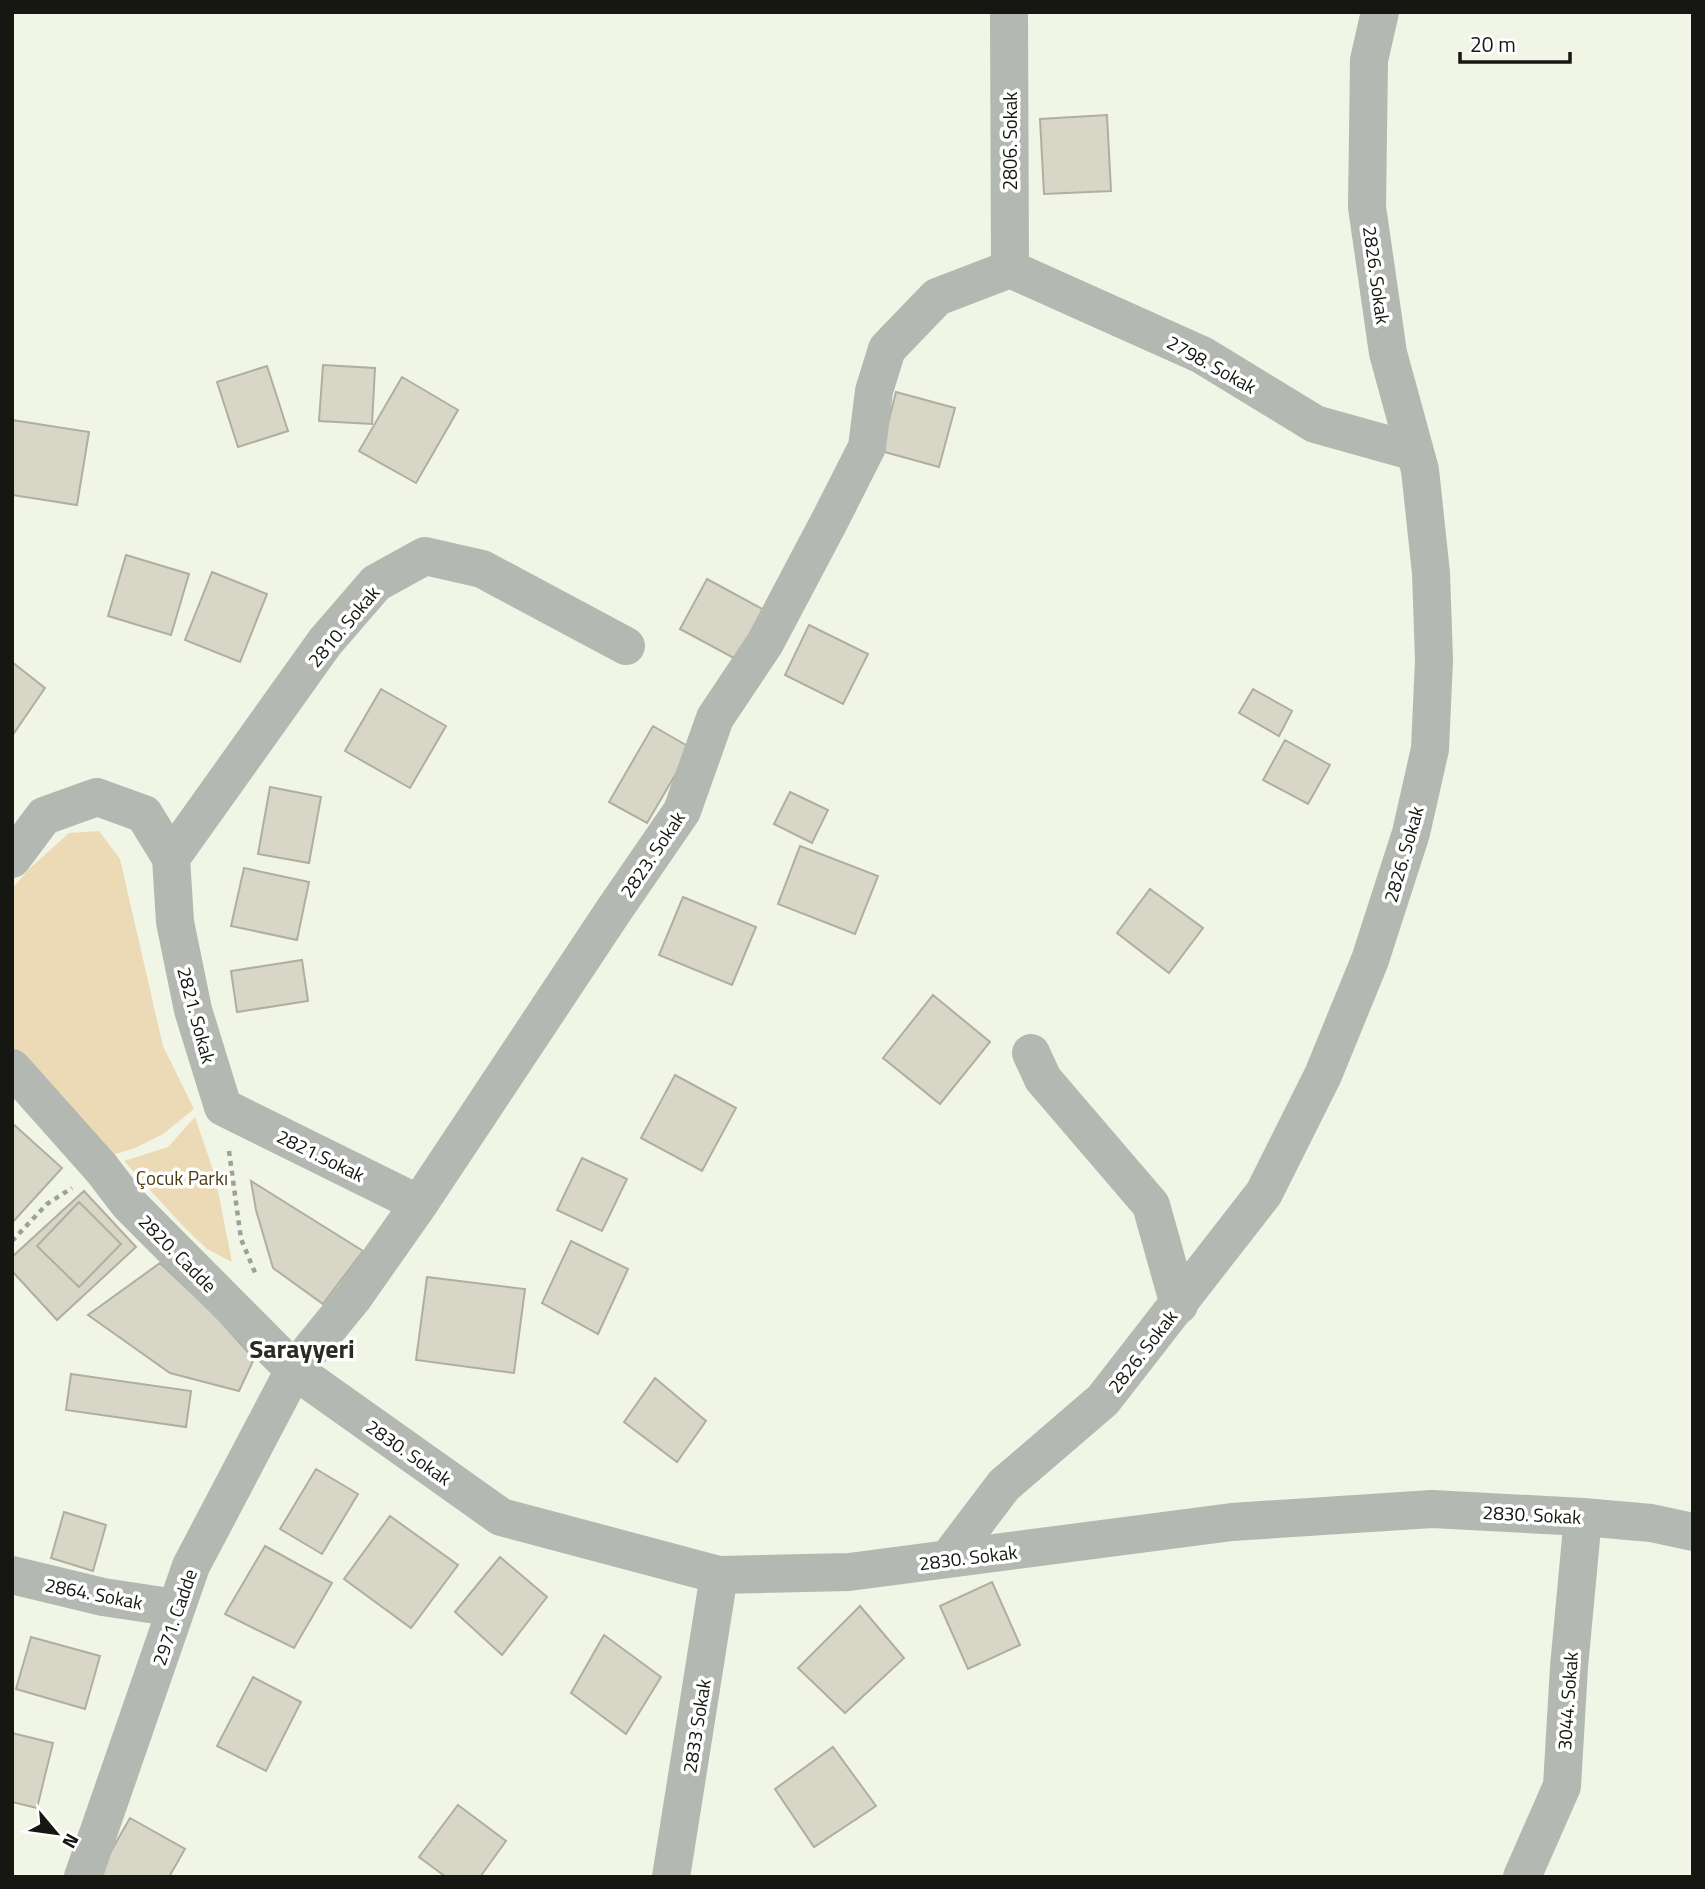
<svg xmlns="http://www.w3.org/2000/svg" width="1705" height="1889" font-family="'Titillium Web',sans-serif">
<rect width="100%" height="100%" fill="#f0f5e5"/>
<path fill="#ecdab6" d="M99 831 120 859 163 1046 194 1109 163 1134 135 1148 113 1155 12 1057V889L28 870 69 833Z
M195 1117 215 1176 232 1262 207 1249 182 1225 124 1161 168 1147Z"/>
<path fill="#d8d7c7" stroke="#b0ae9f" stroke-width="2" d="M1107 115 1111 191 1044 194 1040 119Z
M323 365 375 368 372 424 319 421Z
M267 366 288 431 238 447 217 382Z
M402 377 458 410 416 483 359 451Z
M896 392 955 408 939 467 881 451Z
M12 420 89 432 77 505 12 495Z
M126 555 189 574 171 635 108 616Z
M212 572 267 594 240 662 185 640Z
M707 579 770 613 743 663 680 629Z
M809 625 868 654 843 704 785 675Z
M12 662 45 688 12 736Z
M381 689 446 726 410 788 345 751Z
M1253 689 1292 711 1279 736 1239 713Z
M653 726 691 748 647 823 609 802Z
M1285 740 1330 765 1308 804 1263 780Z
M270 787 321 797 309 863 258 854Z
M790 792 828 810 812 843 774 824Z
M800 846 878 876 855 934 778 904Z
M244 868 309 882 297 940 231 926Z
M1150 889 1203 928 1169 973 1117 933Z
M683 897 756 927 732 985 659 955Z
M302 960 308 1001 237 1012 231 971Z
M933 995 990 1042 940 1104 883 1058Z
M675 1075 736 1108 702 1171 641 1138Z
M12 1123 62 1168 12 1223Z
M582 1158 627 1179 602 1231 557 1210Z
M251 1181 363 1251 323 1304 273 1268 256 1210Z
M84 1191 136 1247 57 1320 12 1271V1257Z
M79 1202 121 1244 79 1287 37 1246Z
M571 1241 628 1269 598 1334 542 1303Z
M160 1263 215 1315 254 1359 239 1391 170 1373 88 1315Z
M427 1277 525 1289 514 1373 416 1360Z
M71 1374 191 1391 186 1427 66 1410Z
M655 1378 706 1421 677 1462 624 1422Z
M316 1469 358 1494 322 1554 280 1529Z
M64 1512 106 1525 93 1571 51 1558Z
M390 1516 458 1565 411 1628 344 1579Z
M265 1546 332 1583 294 1648 225 1614Z
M500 1557 547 1597 502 1655 455 1612Z
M992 1582 1020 1645 968 1669 940 1606Z
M860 1606 904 1658 845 1713 798 1668Z
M604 1635 661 1677 626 1734 571 1693Z
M31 1637 100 1656 85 1709 16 1689Z
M253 1677 301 1702 266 1771 217 1746Z
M12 1733 53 1743 37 1808 12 1802Z
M833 1747 876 1806 814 1847 775 1789Z
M458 1805 506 1841 480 1877H446L419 1857Z
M130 1818 185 1849 169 1877H103L98 1874Z"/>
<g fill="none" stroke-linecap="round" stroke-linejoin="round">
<path stroke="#9ea196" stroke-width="4.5" stroke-dasharray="5 5" stroke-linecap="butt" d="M229 1151 241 1239 256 1275
M12 1241 47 1204 72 1188"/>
<path stroke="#b3b8b2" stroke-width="38" d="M1009 12 1010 269
M1010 269 1202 355 1315 424 1415 452
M171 858 325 642 376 583 425 556 482 569 626 646
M12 859 44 816 97 797 144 814 171 858 175 922 193 1010 223 1107 419 1204
M1031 1053 1043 1079 1151 1205 1179 1305
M12 1068 102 1169 128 1203 294 1370 501 1517 719 1575 849 1572 1232 1522 1432 1509 1583 1517 1651 1523 1693 1532
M948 1559 1004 1485 1103 1400 1264 1193 1323 1075 1370 960 1411 833 1430 749 1434 660 1431 573 1420 470 1388 353 1367 207 1369 60 1380 12
M12 1575 103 1597 176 1608
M83 1877 191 1566 294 1370 353 1298 419 1204 614 910 682 811 715 718 765 643 830 520 867 447 874 391 887 349 937 297 1010 269
M671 1877 719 1575
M1522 1877 1562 1786 1569 1667 1583 1517"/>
</g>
<g text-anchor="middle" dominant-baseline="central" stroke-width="7" stroke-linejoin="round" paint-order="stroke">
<g font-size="19" fill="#161712" stroke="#fff">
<text transform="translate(1009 141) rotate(-90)">2806. Sokak</text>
<text transform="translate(1377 275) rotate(82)">2826. Sokak</text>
<text transform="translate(1212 364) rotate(29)">2798. Sokak</text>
<text transform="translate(343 626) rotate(-50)">2810. Sokak</text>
<text transform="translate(652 854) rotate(-56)">2823. Sokak</text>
<text transform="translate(1403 854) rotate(-74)">2826. Sokak</text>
<text transform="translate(197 1015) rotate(75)">2821. Sokak</text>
<text transform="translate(321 1155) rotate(26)">2821.Sokak</text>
<text transform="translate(178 1253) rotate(45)">2820. Cadde</text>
<text transform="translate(1142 1351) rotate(-52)">2826. Sokak</text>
<text transform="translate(409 1452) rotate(35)">2830. Sokak</text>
<text transform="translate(1532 1514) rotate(3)">2830. Sokak</text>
<text transform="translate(968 1557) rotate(-7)">2830. Sokak</text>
<text transform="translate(94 1593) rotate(11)">2864. Sokak</text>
<text transform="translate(174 1617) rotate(-71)">2971. Cadde</text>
<text transform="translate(1567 1701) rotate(-86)">3044. Sokak</text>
<text transform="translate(696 1726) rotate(-81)">2833 Sokak</text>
</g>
<g font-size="19" fill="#4d3b10" stroke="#fff">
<text x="182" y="1177">Çocuk Parkı</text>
</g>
<g font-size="26" font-weight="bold" fill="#292c20" stroke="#fff">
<text x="302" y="1348">Sarayyeri</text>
</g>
</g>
<rect width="1705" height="1889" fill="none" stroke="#161712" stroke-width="28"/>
<g transform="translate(56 1833) rotate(119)" stroke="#ffffff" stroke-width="5" paint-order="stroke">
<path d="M0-5L12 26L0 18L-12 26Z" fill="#161712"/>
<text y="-10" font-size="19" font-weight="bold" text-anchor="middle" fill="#161712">N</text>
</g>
<path d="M1460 52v10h110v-10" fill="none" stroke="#161712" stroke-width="3.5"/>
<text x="1470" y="52" font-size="21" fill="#161712" stroke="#ffffff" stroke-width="5" paint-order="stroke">20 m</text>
</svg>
